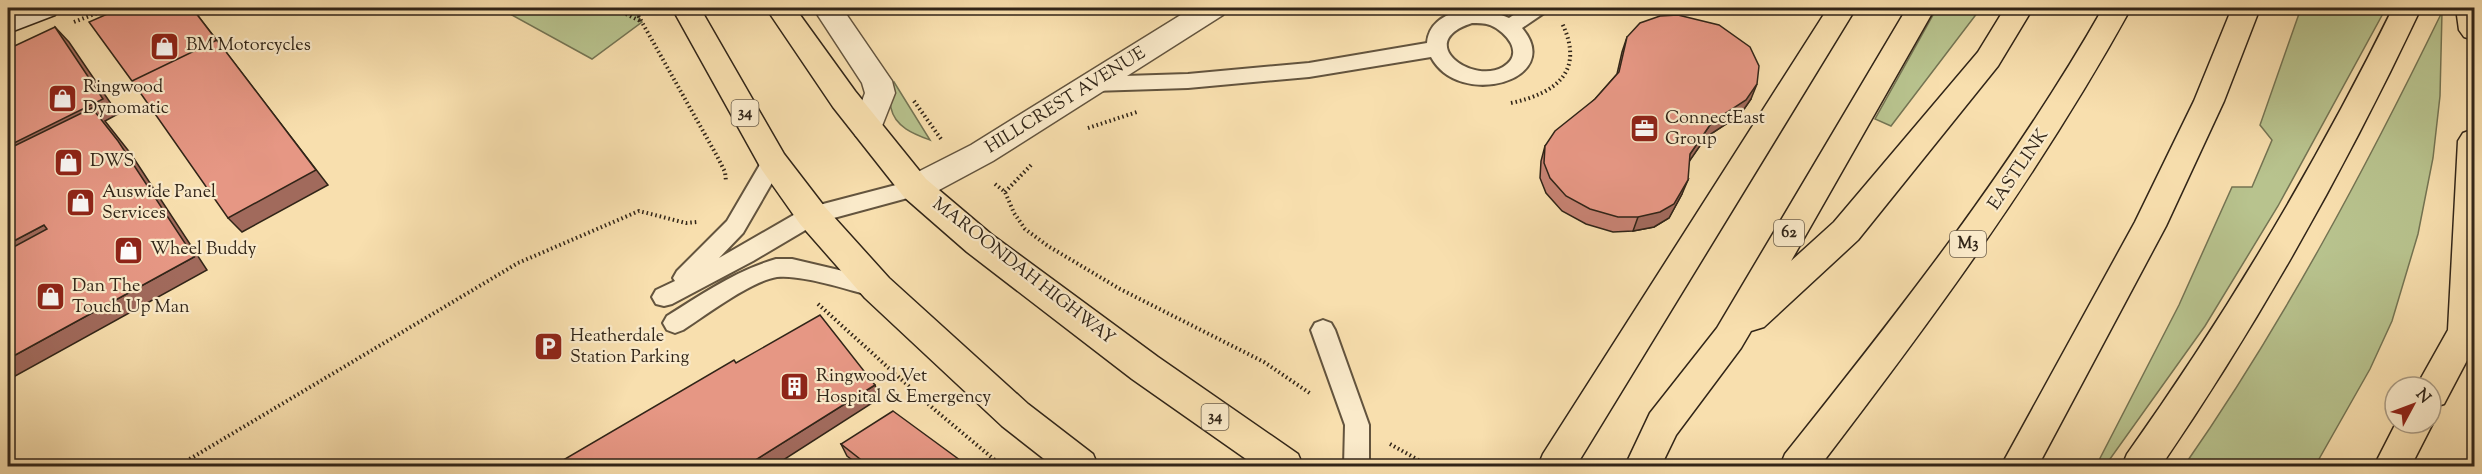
<svg xmlns="http://www.w3.org/2000/svg" width="2482" height="474" font-family="'Sorts Mill Goudy',serif">
<rect width="100%" height="100%" fill="#f8dfae"/>
<filter id="stains"><feTurbulence type="fractalNoise" baseFrequency=".00333" numOctaves="4"/><feColorMatrix values="0 0 0 0 .2 0 0 0 0 .09 0 0 0 0 .02 0 0 0 .5 -.17"/></filter>
<radialGradient id="worn" r=".72"><stop offset=".6" stop-color="#630" stop-opacity="0"/><stop offset="1" stop-color="#630" stop-opacity=".3"/></radialGradient>
<path fill="#b8c38e" stroke="#747453" stroke-width="1.5" d="M499 8H633L642 22 592 59Z
M1937 8H1981L1891 126 1875 119Z
M2301 8H2386L2278 206 2205 326 2105 466H2096L2179 305 2232 187H2252L2272 140 2260 125Z
M2442 12 2440 96 2433 158 2418 234 2392 321 2370 369 2315 466H2184C2283 324 2366 168 2442 12Z
M894 82 930 140C914 134 895 127 891 108 889 101 890 92 889 84Z"/>
<g fill="none" stroke-linecap="round" stroke-linejoin="round">
<defs>
<path id="lane" d="M1524 8H1547L1544 13 1522 28C1566 80 1459 110 1431 57L1309 77 1188 88 1093 91 1086 89 1083 84 1086 79 1093 77 1188 74 1309 63 1427 43C1430 6 1483 5 1509 18ZM1472 23C1478 23 1484 23 1490 25 1507 32 1525 54 1503 67 1472 85 1413 42 1472 23Z
M773 154 781 156 784 162 743 233 719 258 804 209 915 180 923 182 926 188 923 194 915 196 819 222 753 261 672 304 664 306 656 304 652 297 656 290 675 281 673 278 677 271 727 221 765 156Z
M776 259H792L877 279 885 281 889 288 885 295 877 297C851 291 802 274 777 277 751 281 706 315 683 330L675 333 667 330 663 323 667 316C702 294 735 271 776 259Z
M1323 320 1331 323 1335 330 1369 425V466H1344L1345 425 1311 330 1315 323Z"/>
<path id="street" d="M813 8H842L892 81 895 93 878 136 867 139 856 136 852 128 865 93 862 83Z
M1192 8H1227L1223 15 993 161 926 197 915 200 904 197 899 188 904 179 971 145Z"/>
<path id="secondary" d="M19 8H59L55 15 8 33V12Z"/>
<path id="highway" d="M672 8H700L784 154 824 206 889 278 1028 404 1093 454 1098 466H1053L1002 426 865 298 800 224 762 170Z
M766 8H795L855 91 926 179 991 234 1158 357 1298 454 1303 466H1256L1132 379 967 252 904 197 833 107Z
M1828 8H1856L1576 466H1538L1543 454Z
M1907 8H1935L1791 261 1834 222 1978 52 2005 8H2033L1998 66 1858 240 1764 327 1751 331 1741 348 1676 435 1661 466H1625L1650 413 1717 328Z
M2103 8H2131C2040 173 1934 317 1820 466H1780L1785 454C1899 311 2012 168 2103 8Z
M2232 8H2260L2224 101 2166 226 2038 466H2001L2135 222 2194 101Z
M2393 8H2421C2346 167 2260 321 2161 466H2122L2127 454C2228 312 2316 164 2393 8Z
M2456 8H2474V40L2464 37 2459 30Z
M2474 129V347L2444 404 2431 408V387H2416L2448 330 2458 141 2463 133Z
M2431 418 2433 423 2411 466H2374L2396 423H2431Z"/>
</defs>
<use href="#lane" stroke="#63543e" stroke-width="4"/>
<use href="#street" stroke="#63543e" stroke-width="3"/>
<use href="#secondary" stroke="#312518" stroke-width="3"/>
<use href="#highway" stroke="#312518" stroke-width="3"/>
<path stroke="#312518" stroke-width="4" stroke-dasharray="1.5 3" stroke-linecap="butt" d="M614 8 642 22
M634 8 717 156 725 172 726 181
M1565 13 1578 8
M74 22 110 8
M914 101 941 139
M1511 103C1557 93 1585 71 1562 23
M1088 128 1137 112
M995 184 1005 192 1014 213 1025 229 1048 246 1120 289 1264 362 1311 394
M1005 192 1033 163
M818 304 935 410 1002 466
M1390 444 1429 466
M178 466 518 263 639 211 686 223 697 222"/>
<use href="#lane" fill="#faeaca" fill-rule="evenodd"/>
<use href="#street" fill="#faeaca" fill-rule="evenodd"/>
<use href="#secondary" fill="#faeaca" fill-rule="evenodd"/>
<use href="#highway" fill="#f8dfae" fill-rule="evenodd"/>
</g>
<path fill="#c68272" stroke="#312518" stroke-width="1.5" d="M1627 37 1751 99 1740 115 1706 137 1689 161 1682 194 1669 218 1654 227 1633 231 1613 232 1586 224 1562 211 1546 193 1540 178 1541 161 1545 146 1595 99 1617 74 1622 52Z
M841 444 968 466H860L847 456Z"/>
<path fill="#a16a5c" stroke="#312518" stroke-width="1.5" d="M192 8 328 185 242 232 228 218Z
M55 27 69 42 118 114 105 121 131 154 207 270 8 380V359L194 257 8 169V146Z
M1757 84 1751 99 1740 115 1706 137 1684 169 1690 154 1712 122Z
M1688 180 1682 194 1669 218 1654 227 1633 231 1638 217Z
M44 225 59 238 8 265V244Z
M875 385 880 398 774 466H746Z"/>
<path fill="#e69784" stroke="#312518" stroke-width="1.5" d="M121 8H192L218 42 217 40 132 81 89 22Z
M1678 15 1719 25 1750 47 1759 66 1757 84 1746 100 1712 122 1690 154 1688 180 1674 204 1660 212 1638 217H1618L1590 209 1566 196 1550 178 1544 163 1545 146 1555 131 1595 99 1619 72 1627 37 1640 23 1660 16Z
M55 27 103 99 8 146V49Z
M217 40 316 170 228 218 132 81Z
M92 108 118 141 194 257 8 359V250L47 229 44 225 8 244V149Z
M820 315 875 385 746 466H553L734 360 736 363Z
M893 411 968 466H869L841 444Z
M981 463 986 466H978Z"/>
<defs>
<symbol id="shop-square" viewBox="-11 -11 22 22"><rect x="-9" y="-9" width="18" height="18" rx="4" fill="#8f2418" stroke="#faeaca"/><path d="M-5-2.5h2.3a2.7 3.5 0 0 1 5.4 0H5L5.5 6h-11ZM-1.5-2.5h3a1.5 2.3 0 0 0-3 0Z" fill="#fff"/></symbol>
<symbol id="office-square" viewBox="-11 -11 22 22"><rect x="-9" y="-9" width="18" height="18" rx="4" fill="#8f2418" stroke="#faeaca"/><path d="M-6-3h4V-5.5h4V-3h4V5H-6ZM-1-4.5V-3h2v-1.5ZM-6 0V1H6V0Z" fill="#fff"/></symbol>
<symbol id="parking-square" viewBox="-11 -11 22 22"><rect x="-9" y="-9" width="18" height="18" rx="4" fill="#8f2418" stroke="#faeaca"/><path d="M-3.5-5.5H1a3.5 3.5 0 0 1 0 7H-1V5.5H-3.5ZM-1-3.4V-.6H.8a1.4 1.4 0 0 0 0-2.8Z" fill="#fff"/></symbol>
<symbol id="building-square" viewBox="-11 -11 22 22"><rect x="-9" y="-9" width="18" height="18" rx="4" fill="#8f2418" stroke="#faeaca"/><path d="M-4-6H4V6H1V3H-1V6H-4ZM-2.5-4.3h1.7v1.8h-1.7ZM.8-4.3h1.7v1.8H.8ZM-2.5-1h1.7V.8h-1.7ZM.8-1h1.7V.8H.8Z" fill="#fff"/></symbol>
</defs>
<g fill-rule="evenodd">
<use href="#shop-square" x="148" y="30" width="33" height="33"/>
<use href="#shop-square" x="46" y="82" width="33" height="33"/>
<use href="#office-square" x="1628" y="112" width="33" height="33"/>
<use href="#shop-square" x="52" y="146" width="33" height="33"/>
<use href="#shop-square" x="64" y="186" width="33" height="33"/>
<use href="#shop-square" x="112" y="234" width="33" height="33"/>
<use href="#shop-square" x="34" y="280" width="33" height="33"/>
<use href="#parking-square" x="532" y="330" width="33" height="33"/>
<use href="#building-square" x="778" y="370" width="33" height="33"/>
</g>
<g text-anchor="middle" dominant-baseline="central" stroke-width="4.5" stroke-linejoin="round" paint-order="stroke">
<g fill="#faeaca" stroke="#6d604d" stroke-width="1.5">
<rect x="731.5" y="100" width="27" height="26" rx="4.5"/>
<rect x="1774" y="220" width="30" height="26" rx="4.5"/>
<rect x="1950" y="231" width="36" height="26" rx="4.5"/>
<rect x="1201.5" y="404" width="27" height="26" rx="4.5"/>
</g>
<g font-size="16" font-weight="bold" fill="#312518">
<text x="745" y="113">34</text>
<text x="1789" y="233">62</text>
<text x="1968" y="244">M3</text>
<text x="1215" y="417">34</text>
</g>
<g font-size="18" fill="#312518" stroke="#faeaca" text-anchor="start">
<text x="186" y="46">BM Motorcycles</text>
<text x="83" y="88">Ringwood<tspan x="83" dy="21">Dynomatic</tspan></text>
<text x="1665" y="119">ConnectEast<tspan x="1665" dy="21">Group</tspan></text>
<text x="90" y="162">DWS</text>
<text x="102" y="193">Auswide Panel<tspan x="102" dy="21">Services</tspan></text>
<text x="150" y="250">Wheel Buddy</text>
<text x="72" y="287">Dan The<tspan x="72" dy="21">Touch Up Man</tspan></text>
<text x="570" y="337">Heatherdale<tspan x="570" dy="21">Station Parking</tspan></text>
<text x="816" y="377">Ringwood Vet<tspan x="816" dy="21">Hospital &amp; Emergency</tspan></text>
</g>
<g font-size="18" fill="#312518" stroke="#faeaca">
<text transform="translate(1066 101) rotate(-32)">HILLCREST AVENUE</text>
<text transform="translate(2019 170) rotate(-56)">EASTLINK</text>
<text transform="translate(1023 272) rotate(38)">MAROONDAH HIGHWAY</text>
</g>
</g>
<rect width="2482" height="474" fill="none" stroke="#f8dfae" stroke-width="30"/>
<rect x="9" y="9" width="2464" height="456" fill="none" stroke="#312518" stroke-width="3"/>
<rect x="15" y="15" width="2452" height="444" fill="none" stroke="#312518" stroke-width="1.5"/>
<g transform="translate(2413 405) rotate(49)"><circle r="28" fill="#faeaca" stroke="#aa9b83" stroke-width="1.5"/>
<path d="M0-4.5L10 22L0 15L-10 22Z" fill="#8f2418"/>
<text y="-9" font-size="16" font-weight="bold" text-anchor="middle" fill="#312518">N</text>
</g>
<rect width="100%" height="100%" filter="url(#stains)"/>
<rect width="100%" height="100%" fill="url(#worn)"/>
</svg>
